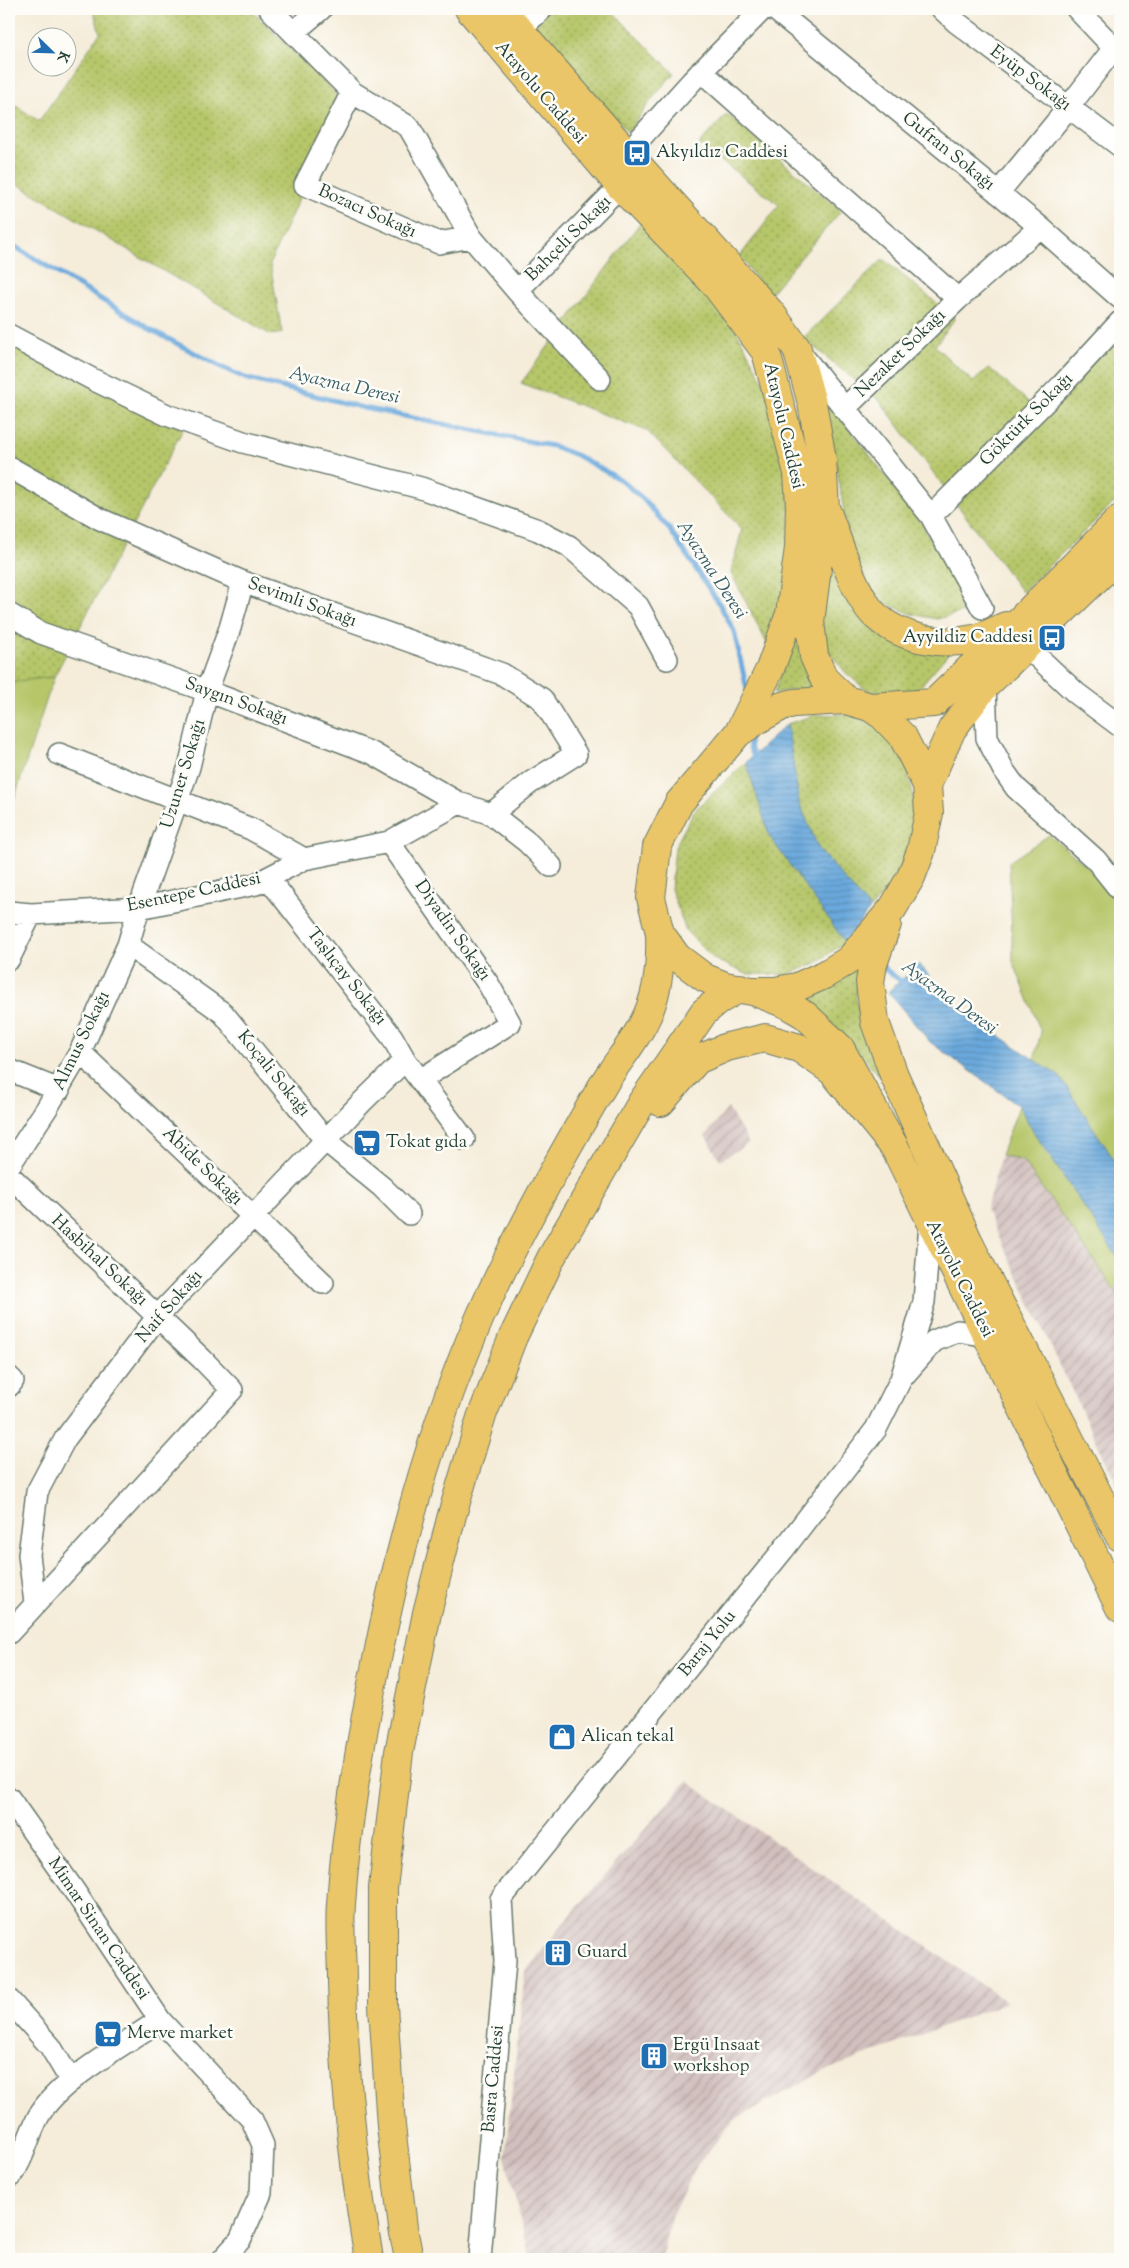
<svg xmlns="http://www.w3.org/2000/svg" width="1129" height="2268" font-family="'Sorts Mill Goudy',serif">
<defs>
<pattern id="industrial-furrows" width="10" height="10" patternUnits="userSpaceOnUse" patternTransform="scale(1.25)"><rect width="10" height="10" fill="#d1bfbd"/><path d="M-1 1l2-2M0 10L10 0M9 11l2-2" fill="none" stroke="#a99c9a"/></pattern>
<pattern id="grass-dots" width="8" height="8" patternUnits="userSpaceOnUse" patternTransform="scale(1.25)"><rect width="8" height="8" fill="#b6c669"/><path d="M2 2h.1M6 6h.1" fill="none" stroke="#93a257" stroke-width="1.8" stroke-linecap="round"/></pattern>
<pattern id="water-rules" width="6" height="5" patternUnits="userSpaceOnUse" patternTransform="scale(1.25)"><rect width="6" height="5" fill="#6ba9dd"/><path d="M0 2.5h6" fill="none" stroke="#578bb4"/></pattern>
</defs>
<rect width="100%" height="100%" fill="#fdfcf7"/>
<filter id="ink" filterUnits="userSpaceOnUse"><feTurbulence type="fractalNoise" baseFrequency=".02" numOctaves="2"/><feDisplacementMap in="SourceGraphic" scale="10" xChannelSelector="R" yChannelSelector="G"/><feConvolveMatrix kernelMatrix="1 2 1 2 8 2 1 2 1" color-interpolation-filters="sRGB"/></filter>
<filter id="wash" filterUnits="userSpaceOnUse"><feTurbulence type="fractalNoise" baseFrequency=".0096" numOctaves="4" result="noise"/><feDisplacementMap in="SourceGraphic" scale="20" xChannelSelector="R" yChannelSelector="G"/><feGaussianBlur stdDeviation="1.12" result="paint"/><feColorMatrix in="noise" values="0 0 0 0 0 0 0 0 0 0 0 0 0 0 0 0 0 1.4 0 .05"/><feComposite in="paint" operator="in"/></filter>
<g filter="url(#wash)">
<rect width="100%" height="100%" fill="#f5ecd9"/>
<path fill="url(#industrial-furrows)" d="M728 1108 749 1143 720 1160 705 1136Z
M1001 1155 1023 1161 1120 1297V1491L986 1210Z
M687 1781 1007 2002 824 2071 734 2120 697 2165 671 2217 661 2259H530L505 2157 525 1972 566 1920Z"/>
<path fill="url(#grass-dots)" stroke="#6a824e" d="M93 9H250L343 100 270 263 282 333 271 335 9 179V101L39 121 100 33Z
M542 9H610L674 73 652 99 628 133 532 21Z
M727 114 841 211 768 296 740 256 779 205 699 144Z
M640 223 730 318 768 391 787 455 792 549 771 651 731 573 742 529 647 431 521 383Z
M883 259 955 318 935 346 973 382 989 368 1040 412 1120 329V497L1022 592 880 401 803 338Z
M9 344 183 429 54 677 9 682Z
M825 397 921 522 971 610 937 619 912 614 887 604 864 584 850 549Z
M831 564 845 590 871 616 965 634 918 689 887 695 866 690 846 673 829 652 819 616Z
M802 605 819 686 774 693Z
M851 714C860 718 870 721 879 726 888 731 901 753 905 763 925 819 910 866 870 909L819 850 799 802 787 724 815 715Z
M746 762 770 837 845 942 816 963 786 975 746 974 714 959 686 931 671 889 675 847 694 811Z
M857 967 856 1000 866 1040 883 1079 805 997Z"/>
<path fill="#b6c669" stroke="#6a824e" d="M54 677 9 815V682Z
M1049 835 1102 878 1120 901V1169L1060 1077 1034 1060 1041 1032 1013 961 1009 862Z
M1019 1106 1033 1131 1120 1261V1297L1023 1161 1001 1155Z"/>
<path fill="url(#water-rules)" stroke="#457388" d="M787 724 799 802 819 850 870 909 845 942 770 837 746 762Z
M919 964 956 1006 1060 1077 1120 1169V1261L1033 1131 1019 1106 930 1042 888 992Z"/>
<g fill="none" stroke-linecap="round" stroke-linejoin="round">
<path stroke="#6ba9dd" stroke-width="5" d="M9 243 148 328 221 367 245 378 364 408 552 446 576 455 621 480 643 499 670 530 720 605 734 631 747 690
M749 736 750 747 756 762
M883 966 886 970 905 984"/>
</g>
</g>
<g filter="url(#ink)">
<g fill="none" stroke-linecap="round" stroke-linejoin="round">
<defs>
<path id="minor" d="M270 9 352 92 409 127 471 237 517 291 600 379
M774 9 1040 227 1120 298
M942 9 956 22 1120 146
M1077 9 1114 48 1120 47
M294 32 321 9
M509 39 542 9
M701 71 958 299 1040 227
M352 92 305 185 439 243 471 237
M627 153 692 81 763 9
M998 193 1068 108 1114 48
M517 291 620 186
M9 335 94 380 167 415 243 442 421 488 538 530 569 546 638 606 667 659
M802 355 931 516 982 608
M844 409 958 299
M9 467 100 519 243 582 502 674 542 699 576 754 530 783 491 814
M931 516 1062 385 1120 322
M9 614 41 633 207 691 372 753 459 803
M1026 646 1076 693 1120 726
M985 686 987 738 1004 771 1016 788 1096 860 1120 890
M59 754 251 829 304 859
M389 842 489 985 510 1023 420 1080
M268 878 392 1037 405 1060 464 1139
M9 912 31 914 139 908 256 884 304 859 389 842 459 803 491 814 527 842 551 866
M128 945 223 1013 326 1141 382 1187 409 1214
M9 959 31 914
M80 1052 323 1283
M9 1070 59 1090
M9 1166 47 1108 80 1052 128 945 139 908 189 767 207 691 230 628 243 582
M9 1175 202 1359 232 1390 9 1633
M906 1373 934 1341 958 1331 988 1336
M9 1377 13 1381 9 1386
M35 1603 29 1555 37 1492 65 1439 158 1316 362 1102 405 1060
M9 1798 75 1892 160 2020 252 2120 263 2145 261 2193 240 2240 223 2259
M9 2000 50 2046 71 2081
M9 2178C25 2159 28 2133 41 2112 63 2078 125 2044 160 2020
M480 2259 505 1961 501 1899 783 1550 876 1429 901 1379 924 1302 930 1223"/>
<path id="major" d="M469 9 620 186 714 283 766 352 798 473 800 505 799 548 790 614 770 669 739 732
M501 9 627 153 771 313 797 349 812 403 822 460 825 507 810 622 814 656 824 679 846 700
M826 510C837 537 855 599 877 617 902 639 942 646 974 639 985 637 996 630 1006 626
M846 700 870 707 883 716 903 737 927 785 929 813 921 851 911 877 893 908 849 960 824 975 797 987 775 991H752L725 986 705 978 677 957 660 933 651 898 657 847 679 803 738 733 762 717 782 706 794 703Z
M870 707 934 703 1021 619 1120 519
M927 785 952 729 985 686 1120 556
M887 924 873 964 870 982 875 1022 894 1075 971 1247 1120 1537
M758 993 786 1004 805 1015 840 1048 895 1148 1120 1608"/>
<path id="highway" d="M661 1102 697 1060 727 1047 765 1038 799 1048 832 1071 895 1148
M369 2259C353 2166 344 2076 342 1981 342 1956 339 1929 341 1904 346 1825 360 1746 375 1669 399 1547 431 1428 481 1315 517 1234 561 1156 606 1080 618 1061 634 1042 644 1022 658 996 661 961 660 933
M409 2259 403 2228 391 2126 383 2006V1888L399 1752 427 1613 452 1515 481 1418 513 1337 551 1258 642 1102 704 1012 719 1000 740 988"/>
</defs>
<use href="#minor" stroke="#6a7a6e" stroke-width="24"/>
<use href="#major" stroke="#6a7a6e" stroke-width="30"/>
<use href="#highway" stroke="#6a7a6e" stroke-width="30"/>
<use href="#minor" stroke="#fff" stroke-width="21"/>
<use href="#major" stroke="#ebc669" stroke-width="28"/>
<use href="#highway" stroke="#ebc669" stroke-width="28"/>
</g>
</g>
<defs>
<symbol id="bus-square" viewBox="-11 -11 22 22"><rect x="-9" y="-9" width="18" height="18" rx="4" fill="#1f6fb2" stroke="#fdfcf7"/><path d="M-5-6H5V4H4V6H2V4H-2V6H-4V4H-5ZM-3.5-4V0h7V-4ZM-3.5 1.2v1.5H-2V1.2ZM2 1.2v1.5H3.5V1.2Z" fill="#fff"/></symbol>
<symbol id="supermarket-square" viewBox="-11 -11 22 22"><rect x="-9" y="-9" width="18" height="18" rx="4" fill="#1f6fb2" stroke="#fdfcf7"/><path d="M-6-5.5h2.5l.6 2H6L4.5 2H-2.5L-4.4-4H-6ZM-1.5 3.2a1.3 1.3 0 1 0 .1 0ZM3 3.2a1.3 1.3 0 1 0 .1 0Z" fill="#fff"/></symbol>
<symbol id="shop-square" viewBox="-11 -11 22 22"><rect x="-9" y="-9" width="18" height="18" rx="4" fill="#1f6fb2" stroke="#fdfcf7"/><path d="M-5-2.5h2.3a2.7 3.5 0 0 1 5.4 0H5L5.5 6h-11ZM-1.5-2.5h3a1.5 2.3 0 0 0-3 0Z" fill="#fff"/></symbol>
<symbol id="building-square" viewBox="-11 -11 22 22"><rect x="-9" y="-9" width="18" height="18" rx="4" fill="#1f6fb2" stroke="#fdfcf7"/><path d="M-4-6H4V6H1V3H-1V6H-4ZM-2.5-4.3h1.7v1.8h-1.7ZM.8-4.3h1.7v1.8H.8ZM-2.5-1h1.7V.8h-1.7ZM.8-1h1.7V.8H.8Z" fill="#fff"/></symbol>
</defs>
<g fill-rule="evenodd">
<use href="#bus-square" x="621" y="137" width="32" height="32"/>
<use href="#bus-square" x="1036" y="622" width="32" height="32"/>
<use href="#supermarket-square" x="351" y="1127" width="32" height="32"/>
<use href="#shop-square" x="546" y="1721" width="32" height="32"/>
<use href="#building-square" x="542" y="1937" width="32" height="32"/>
<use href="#supermarket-square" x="92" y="2018" width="32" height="32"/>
<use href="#building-square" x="638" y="2040" width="32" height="32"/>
</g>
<g text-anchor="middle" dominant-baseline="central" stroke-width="5" stroke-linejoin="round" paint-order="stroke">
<g font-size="18" fill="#1f3d34" stroke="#fdfcf7">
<text transform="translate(1030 79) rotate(37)">Eyüp Sokağı</text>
<text transform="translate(540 93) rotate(49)">Atayolu Caddesi</text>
<text transform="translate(948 152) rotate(39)">Gufran Sokağı</text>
<text transform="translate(367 212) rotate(24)">Bozacı Sokağı</text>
<text transform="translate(569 239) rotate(-45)">Bahçeli Sokağı</text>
<text transform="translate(901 354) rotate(-44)">Nezaket Sokağı</text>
<text transform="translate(1027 420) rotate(-45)">Göktürk Sokağı</text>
<text transform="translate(783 426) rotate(77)">Atayolu Caddesi</text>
<text transform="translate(302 603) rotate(20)">Sevimli Sokağı</text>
<text transform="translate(236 702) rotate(20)">Saygın Sokağı</text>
<text transform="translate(184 774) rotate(-73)">Uzuner Sokağı</text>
<text transform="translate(194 893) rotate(-12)">Esentepe Caddesi</text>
<text transform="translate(452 931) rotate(55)">Diyadin Sokağı</text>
<text transform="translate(346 977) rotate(52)">Taşlıçay Sokağı</text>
<text transform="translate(82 1041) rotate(-64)">Almus Sokağı</text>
<text transform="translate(273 1074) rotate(51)">Koçali Sokağı</text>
<text transform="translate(202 1167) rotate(44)">Abide Sokağı</text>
<text transform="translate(99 1261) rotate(43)">Hasbihal Sokağı</text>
<text transform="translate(959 1279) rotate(63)">Atayolu Caddesi</text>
<text transform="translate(170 1307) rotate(-49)">Naif Sokağı</text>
<text transform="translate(708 1644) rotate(-51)">Baraj Yolu</text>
<text transform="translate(98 1929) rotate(56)">Mimar Sinan Caddesi</text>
<text transform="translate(494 2079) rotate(-85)">Basra Caddesi</text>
</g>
<g font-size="18" fill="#1f3d34" stroke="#fdfcf7" text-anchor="start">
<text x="656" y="153">Akyıldız Caddesi</text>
<text x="1033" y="638" text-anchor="end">Ayyildiz Caddesi</text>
<text x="386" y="1143">Tokat gıda</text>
<text x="581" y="1737">Alican tekal</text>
<text x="577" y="1953">Guard</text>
<text x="127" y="2034">Merve market</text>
<text x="673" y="2046">Ergü Insaat<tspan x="673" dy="21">workshop</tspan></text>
</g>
<g font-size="19" font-style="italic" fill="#365d67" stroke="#fdfcf7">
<text transform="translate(344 386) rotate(13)">Ayazma Deresi</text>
<text transform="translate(711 570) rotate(57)">Ayazma Deresi</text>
<text transform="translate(949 998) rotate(36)">Ayazma Deresi</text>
</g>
</g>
<rect width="1129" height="2268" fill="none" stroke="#fdfcf7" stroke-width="30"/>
<g transform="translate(52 52) rotate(113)"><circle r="24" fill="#fdfcf7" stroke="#a4b0a9"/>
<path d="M0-4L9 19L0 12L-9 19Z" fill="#1f6fb2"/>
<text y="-8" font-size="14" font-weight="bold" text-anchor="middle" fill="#1f3d34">K</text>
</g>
</svg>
